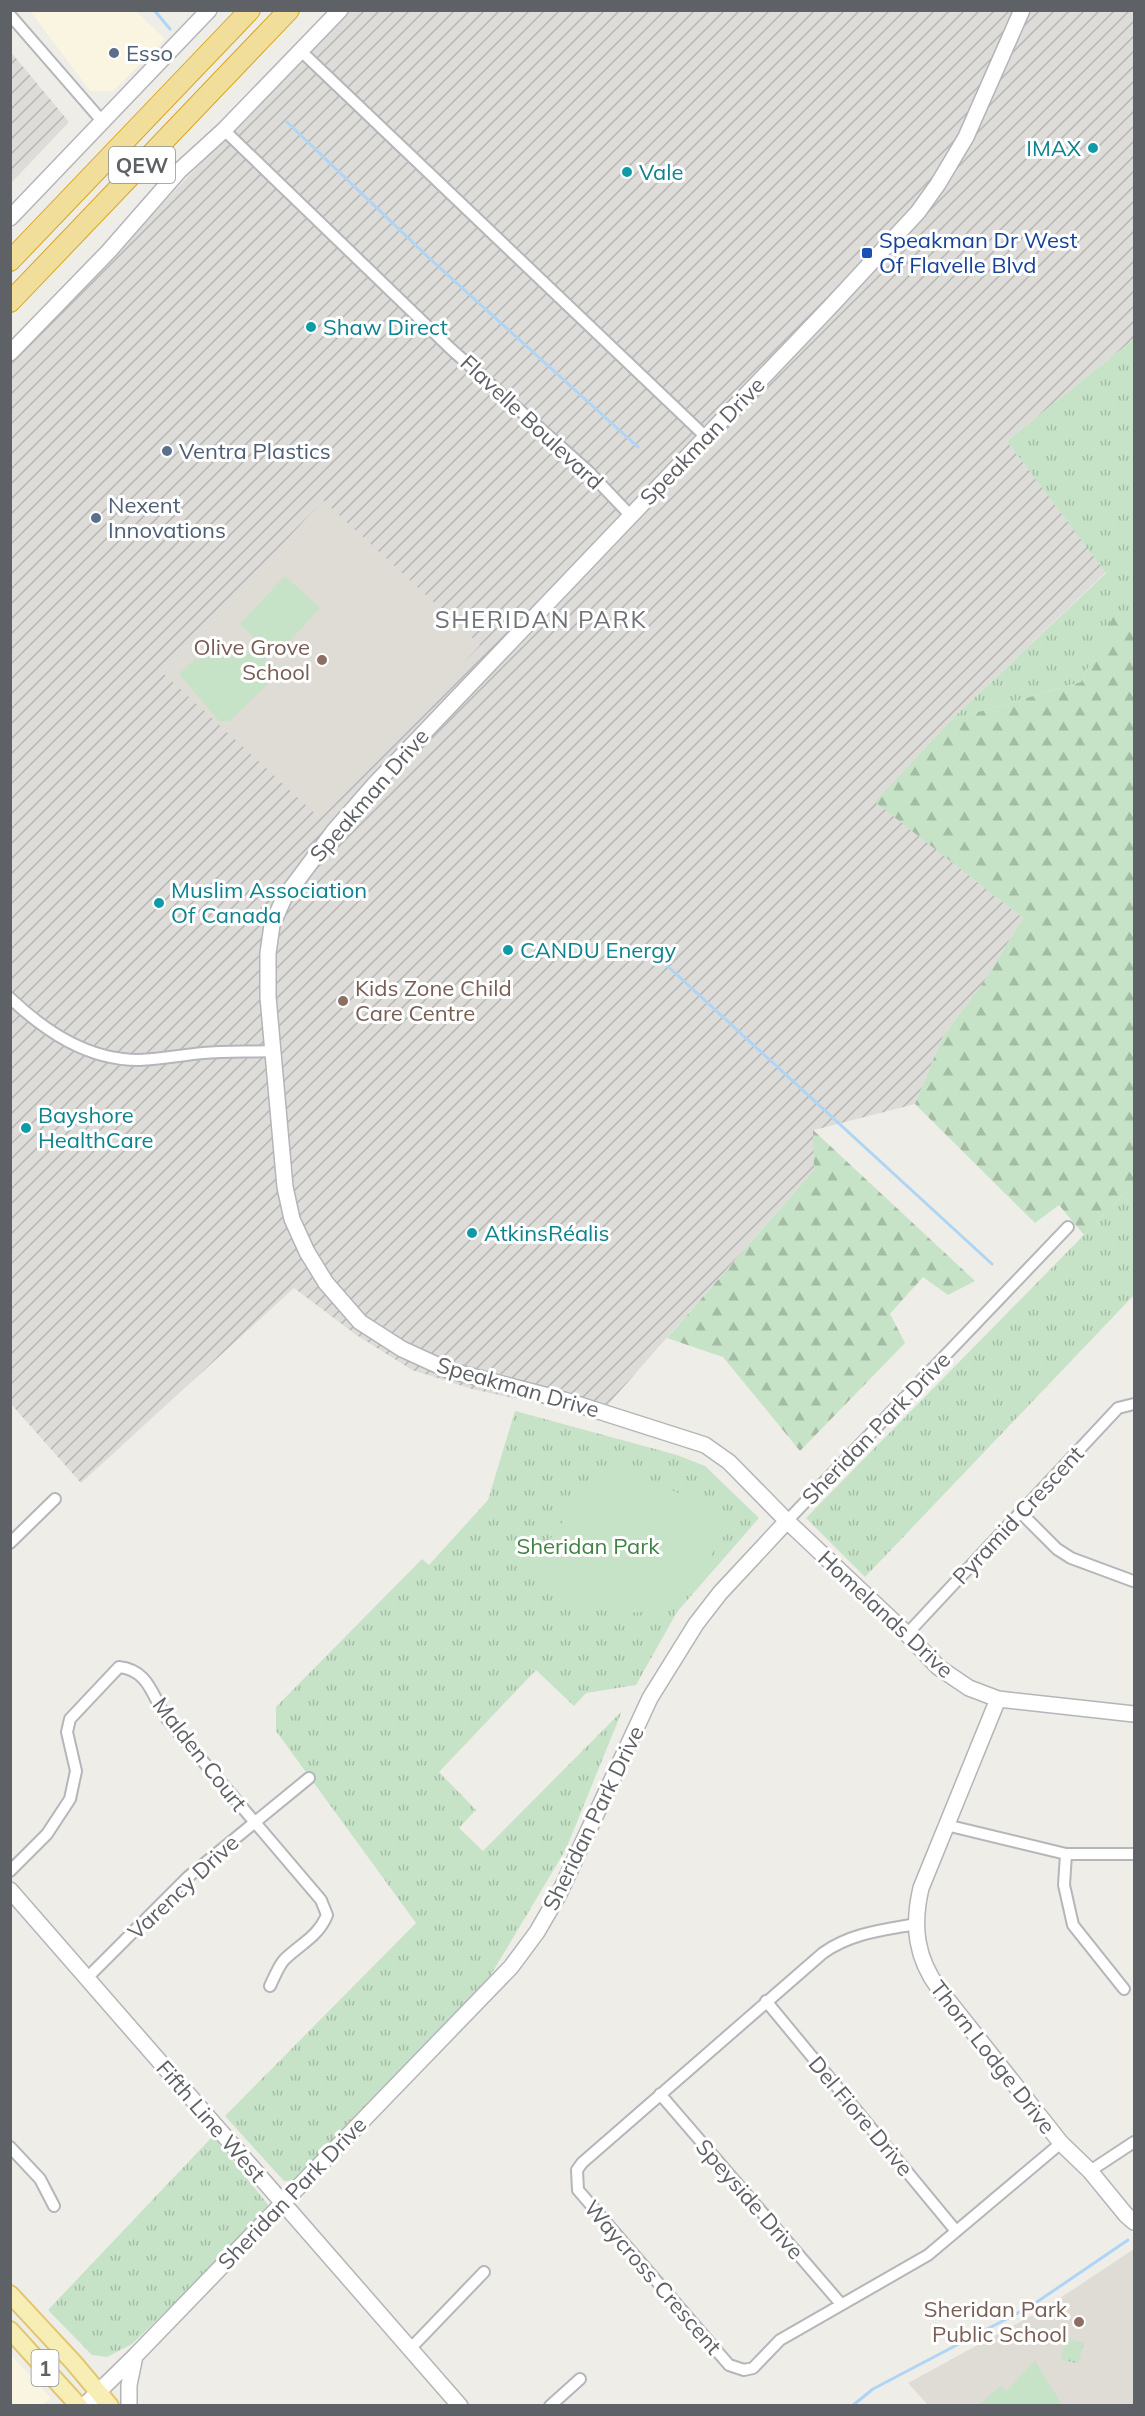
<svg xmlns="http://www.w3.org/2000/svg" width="1145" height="2416" font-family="Mulish,sans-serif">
<defs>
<pattern id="industrial-furrows" width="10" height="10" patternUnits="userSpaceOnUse" patternTransform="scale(1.5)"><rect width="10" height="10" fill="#dddcd9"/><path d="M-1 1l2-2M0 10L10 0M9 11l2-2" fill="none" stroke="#b6b6b4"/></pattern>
<pattern id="grass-tufts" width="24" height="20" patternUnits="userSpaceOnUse" patternTransform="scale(1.5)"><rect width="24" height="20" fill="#c6e3c7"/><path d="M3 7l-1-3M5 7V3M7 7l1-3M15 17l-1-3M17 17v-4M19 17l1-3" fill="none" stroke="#a4bba5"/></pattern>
<pattern id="forest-firs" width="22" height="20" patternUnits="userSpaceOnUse" patternTransform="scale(1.5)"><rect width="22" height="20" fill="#c6e3c7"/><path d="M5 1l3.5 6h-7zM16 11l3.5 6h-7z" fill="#a4bba5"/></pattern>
</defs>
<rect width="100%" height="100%" fill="#eeede7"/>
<path fill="#faf5e0" d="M30 11H136L165 39 113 91H90Z
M10 2354 51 2398 42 2405H11Z"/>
<path fill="url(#industrial-furrows)" d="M342 11H1134V339L1007 441 1106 572 951 720 876 802 1023 918 985 980 943 1036 915 1104 814 1130V1170L598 1416 472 1389 412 1370 355 1334 294 1288 81 1483 11 1404V362L201 163Z
M10 51 69 122 11 183H10Z"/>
<path fill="#dedcd5" d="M323 500 480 645 320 818 164 674Z
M1134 2249V2405H928L908 2383 1042 2310Z"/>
<path fill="url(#grass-tufts)" d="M1134 339V615L1116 612 1081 682 951 720 1106 573 1007 441Z
M1134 1184V1295L865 1577 806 1518Z
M515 1411 677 1455 705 1466 759 1518 677 1612 636 1685 586 1693 574 1706 536 1670 439 1772 476 1810 459 1828 483 1851 622 1711 566 1849 489 1978 449 2026 299 2182 284 2181 225 2116 416 1923 276 1731V1707L422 1559 429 1565 488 1500Z
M213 2136 269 2206 267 2214 132 2344 107 2357 92 2355 48 2310Z
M1067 2338 1084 2343 1078 2364 1061 2359Z"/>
<path fill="url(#forest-firs)" d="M1116 611 1134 615V1184L1084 1235 1059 1205 1035 1223 915 1104 943 1036 985 980 1023 918 875 802 951 720 1081 682Z
M813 1130 975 1281 948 1295 923 1277 890 1314 905 1343 800 1451 723 1357 667 1338 814 1170Z"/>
<path fill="#c6e3c7" d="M285 576 320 608 275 657 240 624Z
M216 650C245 649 259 652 282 670L230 721H219L179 674 194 660Z
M613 1463 734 1519C714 1552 689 1596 650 1610 639 1614 625 1612 614 1612 599 1610 582 1608 569 1601 554 1593 540 1582 526 1573L601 1468Z
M1035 2360 1062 2405H978L1001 2386 1006 2392Z"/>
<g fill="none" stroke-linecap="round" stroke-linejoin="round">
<path stroke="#afd5f6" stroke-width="3" d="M154 10 170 29
M287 122 429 258 638 447
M650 950 992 1264
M852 2406 873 2389 1031 2306 1128 2240"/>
<defs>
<path id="street" d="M10 15 102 121
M302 52 706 437
M224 130 451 349 589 472 631 516
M10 998C46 1032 88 1060 139 1060 161 1059 182 1055 203 1053 226 1051 249 1052 272 1051
M1020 1512 1057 1549 1071 1558 1133 1581
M787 1521 1068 1227
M10 1543 55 1499
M907 1634 1118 1408 1134 1404
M946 1825 1066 1854H1134
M1066 1854 1064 1885 1073 1925 1124 1989
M10 1871 47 1834 70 1799 76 1771 67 1732 70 1719 119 1667C149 1670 152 1696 167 1719L321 1900 327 1915C318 1937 300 1944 284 1960 278 1967 274 1978 270 1986
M916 1924C883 1930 851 1933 823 1953L582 2163 577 2170 578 2190 729 2365 744 2370 753 2368 780 2340 928 2255 1061 2143
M88 1977 188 1877 309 1778
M766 2001 956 2231
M660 2094 841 2304
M10 2147 40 2179 54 2206
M1090 2171 1134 2142
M410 2349 484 2272
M550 2406 580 2379"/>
<path id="secondary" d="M1022 10 966 137 938 184 918 212 831 306 375 784 334 831 284 898 272 925 268 953V997L285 1187 292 1219 307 1252 326 1283 360 1322 402 1349 448 1370 564 1400 705 1445 729 1462 787 1521 907 1634 938 1667 969 1688 998 1699 1134 1714
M10 218 209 10
M10 353 109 251 179 171 224 130 340 10
M998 1699 921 1888C912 1926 916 1958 939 1989L1061 2143 1090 2171 1126 2215 1134 2222
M10 1890 460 2406
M84 2406 135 2356 511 1967 537 1932 559 1894 650 1698 696 1624 720 1593 787 1521
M129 2406V2385L135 2356"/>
<path id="primary" d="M10 2294 74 2363 110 2406
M10 2330 79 2406"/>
<path id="highway" d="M10 261 250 10
M10 302 289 10"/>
</defs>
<use href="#street" stroke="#b4b6ba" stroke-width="14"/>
<use href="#secondary" stroke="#b3b5b9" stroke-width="18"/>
<use href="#primary" stroke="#e2c56c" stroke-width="20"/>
<use href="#highway" stroke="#dba51a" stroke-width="22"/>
<use href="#street" stroke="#fff" stroke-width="10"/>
<use href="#secondary" stroke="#fff" stroke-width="15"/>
<use href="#primary" stroke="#f6eeb4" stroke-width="16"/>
<use href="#highway" stroke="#f1de9b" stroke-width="20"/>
</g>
<g fill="#5c6f8a" stroke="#fff" stroke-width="2">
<circle cx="114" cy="53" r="6"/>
<circle cx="167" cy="451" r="6"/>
<circle cx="96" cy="518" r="6"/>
</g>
<g fill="#0f9aa8" stroke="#fff" stroke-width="2">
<circle cx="1093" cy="148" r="6"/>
<circle cx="627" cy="172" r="6"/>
<circle cx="311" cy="327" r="6"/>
<circle cx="159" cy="903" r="6"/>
<circle cx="508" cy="950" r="6"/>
<circle cx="26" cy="1128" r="6"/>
<circle cx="472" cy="1233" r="6"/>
</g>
<rect fill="#1a4fb4" stroke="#fff" stroke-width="2" x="861" y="247" width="12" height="12" rx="3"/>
<g fill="#8d6e63" stroke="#fff" stroke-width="2">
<circle cx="322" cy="660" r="6"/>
<circle cx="343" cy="1001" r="6"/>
<circle cx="1079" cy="2322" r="6"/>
</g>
<g text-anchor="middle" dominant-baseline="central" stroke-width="6" stroke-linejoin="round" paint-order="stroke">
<g fill="#fff" stroke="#8e9093" stroke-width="1.5">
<rect x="109" y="147" width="66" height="36" rx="4.5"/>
<rect x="31.5" y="2350" width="27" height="36" rx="4.5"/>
</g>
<g font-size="21" font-weight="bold" fill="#5e6165">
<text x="142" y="165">QEW</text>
<text x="45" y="2368">1</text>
</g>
<g font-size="22" fill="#4e5e75" stroke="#fff" text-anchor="start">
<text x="126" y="53">Esso</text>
<text x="179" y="451">Ventra Plastics</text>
<text x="108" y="505">Nexent<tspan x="108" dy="25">Innovations</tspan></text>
</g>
<g font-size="22" fill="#0d838f" stroke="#fff" text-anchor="start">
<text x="1081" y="148" text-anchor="end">IMAX</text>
<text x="639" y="172">Vale</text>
<text x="323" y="327">Shaw Direct</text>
<text x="171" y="890">Muslim Association<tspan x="171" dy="25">Of Canada</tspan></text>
<text x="520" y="950">CANDU Energy</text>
<text x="38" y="1115">Bayshore<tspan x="38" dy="25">HealthCare</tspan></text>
<text x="484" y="1233">AtkinsRéalis</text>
</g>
<g font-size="22" fill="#164399" stroke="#fff" text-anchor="start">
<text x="879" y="240">Speakman Dr West<tspan x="879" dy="25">Of Flavelle Blvd</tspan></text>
</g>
<g font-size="22" fill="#5e6165" stroke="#fff">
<text transform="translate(532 422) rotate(43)">Flavelle Boulevard</text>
<text transform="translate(702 441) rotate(-46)">Speakman Drive</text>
<text transform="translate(369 795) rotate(-49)">Speakman Drive</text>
<text transform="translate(518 1387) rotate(16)">Speakman Drive</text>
<text transform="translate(876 1428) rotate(-46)">Sheridan Park Drive</text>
<text transform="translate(1018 1515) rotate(-47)">Pyramid Crescent</text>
<text transform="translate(886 1614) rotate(43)">Homelands Drive</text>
<text transform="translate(200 1754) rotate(52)">Malden Court</text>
<text transform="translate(593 1818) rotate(-64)">Sheridan Park Drive</text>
<text transform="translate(183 1887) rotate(-43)">Varency Drive</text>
<text transform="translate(993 2057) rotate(52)">Thorn Lodge Drive</text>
<text transform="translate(861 2116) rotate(50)">Del Fiore Drive</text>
<text transform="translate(211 2121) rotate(49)">Fifth Line West</text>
<text transform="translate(292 2193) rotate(-46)">Sheridan Park Drive</text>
<text transform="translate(750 2199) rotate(49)">Speyside Drive</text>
<text transform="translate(653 2277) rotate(49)">Waycross Crescent</text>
</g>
<g font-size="22" fill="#785e54" stroke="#fff" text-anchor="end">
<text x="310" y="647">Olive Grove<tspan x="310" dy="25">School</tspan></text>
<text x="355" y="988" text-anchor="start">Kids Zone Child<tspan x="355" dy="25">Care Centre</tspan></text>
<text x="1067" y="2309">Sheridan Park<tspan x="1067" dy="25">Public School</tspan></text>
</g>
<g font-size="22" fill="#408245" stroke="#fff">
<text x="588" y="1546">Sheridan Park</text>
</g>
<g font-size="24" letter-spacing="1.5" fill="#6f7377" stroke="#fff">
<text x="541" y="619">SHERIDAN PARK</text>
</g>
</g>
<rect width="1145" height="2416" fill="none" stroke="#5e6165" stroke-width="24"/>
</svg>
